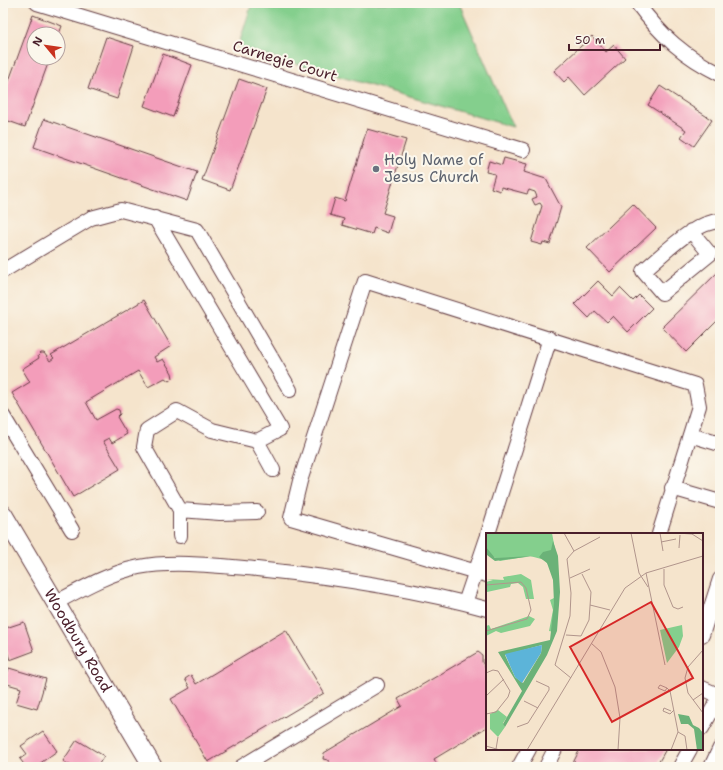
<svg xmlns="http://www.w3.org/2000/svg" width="723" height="770" font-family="'Shantell Sans',sans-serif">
<rect width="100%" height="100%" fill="#fbf7ec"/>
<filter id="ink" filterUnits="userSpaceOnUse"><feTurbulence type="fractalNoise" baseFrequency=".025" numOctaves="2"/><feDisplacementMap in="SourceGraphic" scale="8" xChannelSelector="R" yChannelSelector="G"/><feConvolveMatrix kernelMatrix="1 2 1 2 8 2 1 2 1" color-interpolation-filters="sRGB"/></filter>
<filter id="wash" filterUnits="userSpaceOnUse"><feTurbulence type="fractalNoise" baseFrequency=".012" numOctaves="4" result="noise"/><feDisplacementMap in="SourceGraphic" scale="16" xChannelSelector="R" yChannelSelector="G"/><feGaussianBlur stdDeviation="0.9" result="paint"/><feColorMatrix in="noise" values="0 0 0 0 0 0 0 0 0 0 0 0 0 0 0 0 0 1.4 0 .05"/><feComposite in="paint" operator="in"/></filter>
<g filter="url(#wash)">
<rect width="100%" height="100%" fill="#f5e4cc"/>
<path fill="#84cf8d" stroke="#67775c" d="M252 3H459L513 127 238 47Z"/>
<g id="blocks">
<path fill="#f39dba" d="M33 15 62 26 59 34H34V58H50L25 127 3 119V97Z
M592 36 606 52 614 45 625 58 585 95 569 77 564 82 554 71Z
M106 37 134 46 117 99 88 89Z
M163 54 192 65 173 117 144 106Z
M239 79 267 89 230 190 202 180Z
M660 86 712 120 694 146 681 137 686 130 648 105Z
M44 119 197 172 187 201 34 147Z
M367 129 406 140 383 213 393 216 388 233 374 228 372 234 342 225 344 219 330 215 335 198 345 201Z
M504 158 527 164 524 172 546 179 561 207 550 244 543 242 542 245 531 242 542 206 540 203 535 205 532 199 537 197 535 192 529 190 527 194 501 187 500 191 491 188 495 174 486 172 489 161 502 165Z
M633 204 656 228 610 272 587 248Z
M720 270V318L686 352 662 327Z
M598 281 613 296 620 288 633 301 639 295 652 308 628 332 613 316 607 322 595 311 589 318 575 304Z
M144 300 171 346 154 357 157 362 163 359 172 373 173 378 169 381 165 378 148 387 138 371 86 402 96 420 116 409 119 410 120 414 117 417 127 434 112 443 109 438 103 441 120 469 73 497 12 393 30 382 22 369 39 358 38 356 41 353H44L50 361 54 358 51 355Z
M24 622 34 651 10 660 3 639V629Z
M286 630 324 693 208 762 171 699 190 688 185 679 191 675 196 684Z
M478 652 482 655V662L487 671V727L434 759 438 766 332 767 328 760 323 759 324 753 402 706 398 699Z
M9 668 46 679 37 709 16 703 21 688 4 683Z
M43 731 57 751 35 767H26L20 759 27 754 21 746Z
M77 740 104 756 97 767H73L63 761Z
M580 749H666L656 767H571Z"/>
</g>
</g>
<g filter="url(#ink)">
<use href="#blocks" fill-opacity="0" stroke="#643d43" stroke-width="1"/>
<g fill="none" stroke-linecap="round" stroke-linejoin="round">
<defs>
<path id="minor" d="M37 3 523 150
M637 3C661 36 684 56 720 74
M155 218 280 429 257 441 212 430 177 411 147 430 144 447 180 510V536
M691 231 710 254 662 293 643 271C664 254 693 222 720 221
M3 271 91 218 121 210 197 230 290 390
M3 416 72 530
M690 435 720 444
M257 441 273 470
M672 488 720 502
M180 510 220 513 257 512
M488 534 550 338
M487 575 291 518 300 481 365 281 695 385 699 406 659 534
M55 603C81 589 109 573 139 567 173 560 221 566 257 569 334 577 412 588 487 609
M465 603 487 538
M702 635 720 579
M702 688 720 696
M702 728 720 696
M241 767 377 685
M519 767 529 749
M546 767 555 749
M680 767 690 749
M711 767 720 748"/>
<g id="major">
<path id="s1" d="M3 514 153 767"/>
</g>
</defs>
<use href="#minor" stroke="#643d43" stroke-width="16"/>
<use href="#major" stroke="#643d43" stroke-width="20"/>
<use href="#minor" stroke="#fff" stroke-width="14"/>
<use href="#major" stroke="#fff" stroke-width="18"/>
</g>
</g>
<circle fill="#6b7280" stroke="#fbf7ec" stroke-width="1.5" cx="376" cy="169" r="4"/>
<g text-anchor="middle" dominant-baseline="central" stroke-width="4" stroke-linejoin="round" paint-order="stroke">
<g font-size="15" fill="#4a1f2b" stroke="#fbf7ec">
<text transform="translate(285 61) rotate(17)">Carnegie Court</text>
<text stroke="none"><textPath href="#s1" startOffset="147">Woodbury Road</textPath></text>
</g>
<g font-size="15" fill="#5b616d" stroke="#fbf7ec" text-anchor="start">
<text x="384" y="160">Holy Name of<tspan x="384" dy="17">Jesus Church</tspan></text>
</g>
</g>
<g transform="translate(486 533)">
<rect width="217" height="217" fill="#f5e4cc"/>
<path d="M0 0H66L72 33 68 99 63 98 67 77 64 67 68 65V50L65 36 59 27 44 23 14 28 0 19ZM35 41 45 47 48 66H40L37 54 32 50 25 51 24 54 1 59 0 49 7 47 0 46 18 47 17 44ZM43 83 49 86 44 93 15 100 10 98 0 103V93L3 92 5 96ZM196 92 197 103 193 114 181 130 174 97ZM12 177 21 184 17 190 19 194 12 204 4 196V181Z" fill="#84cf8d"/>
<path d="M67 8 72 23 74 59 71 98 61 122 19 194 17 191 36 158 12 119 64 107 68 70 67 47 61 30 53 24 57 19 65 17ZM56 112 55 120 37 150 29 144 19 122ZM0 14 9 25 48 23 9 28 1 22ZM192 181 203 183 207 192 213 195 217 200V217H211L208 196 202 191H195Z" fill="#6bb278" fill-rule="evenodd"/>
<path d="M56 112 55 120 36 150 29 144 19 121Z" fill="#5cb4d9"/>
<path fill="none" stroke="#b1958c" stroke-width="1" d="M78 0 88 18M145 0 153 40 162 54M174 0 177 18M191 0 206 1 217 8M175 9 190 6M193 15 194 2M178 36V52L187 74 192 76 197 74M160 40 179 132M84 45 104 36M0 52 35 49 40 55 45 77 41 86 0 98M104 72 124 77M80 102 95 103 103 87 105 59 96 41M105 110 115 119 129 154 134 185 132 217M217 117 202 134 199 145 202 160 217 180M0 140 7 137 12 138 24 158 22 164 10 179 0 181M85 145 69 132 84 83 85 60 81 26 88 18 114 4M181 155 179 158 172 155 174 152 181 155 184 158 192 199M0 163 18 146M207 167 217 160M38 168 52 175M185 178 178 175 177 178 184 181 188 177M31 194 42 190 63 157V154L50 148M0 213 14 217M10 216 12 204M41 217 139 55 160 40 217 23M185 217 192 199 199 203 201 217"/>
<path fill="#d62828" fill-opacity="0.15" stroke="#d62828" stroke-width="2" d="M165 69 207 145 126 189 84 114Z"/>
<rect width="217" height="217" fill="none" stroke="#4a1f2b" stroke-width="2"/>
</g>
<rect width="723" height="770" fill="none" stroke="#fbf7ec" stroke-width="16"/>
<g transform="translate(46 46) rotate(299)"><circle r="19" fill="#fbf7ec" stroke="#b4a19f"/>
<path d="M0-3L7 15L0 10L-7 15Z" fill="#c8321e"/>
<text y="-6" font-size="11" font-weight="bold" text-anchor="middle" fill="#4a1f2b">N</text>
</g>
<path d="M569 44v6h91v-6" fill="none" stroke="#4a1f2b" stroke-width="2"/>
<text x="575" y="44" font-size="12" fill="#4a1f2b" stroke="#fbf7ec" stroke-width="3" paint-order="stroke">50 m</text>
</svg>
